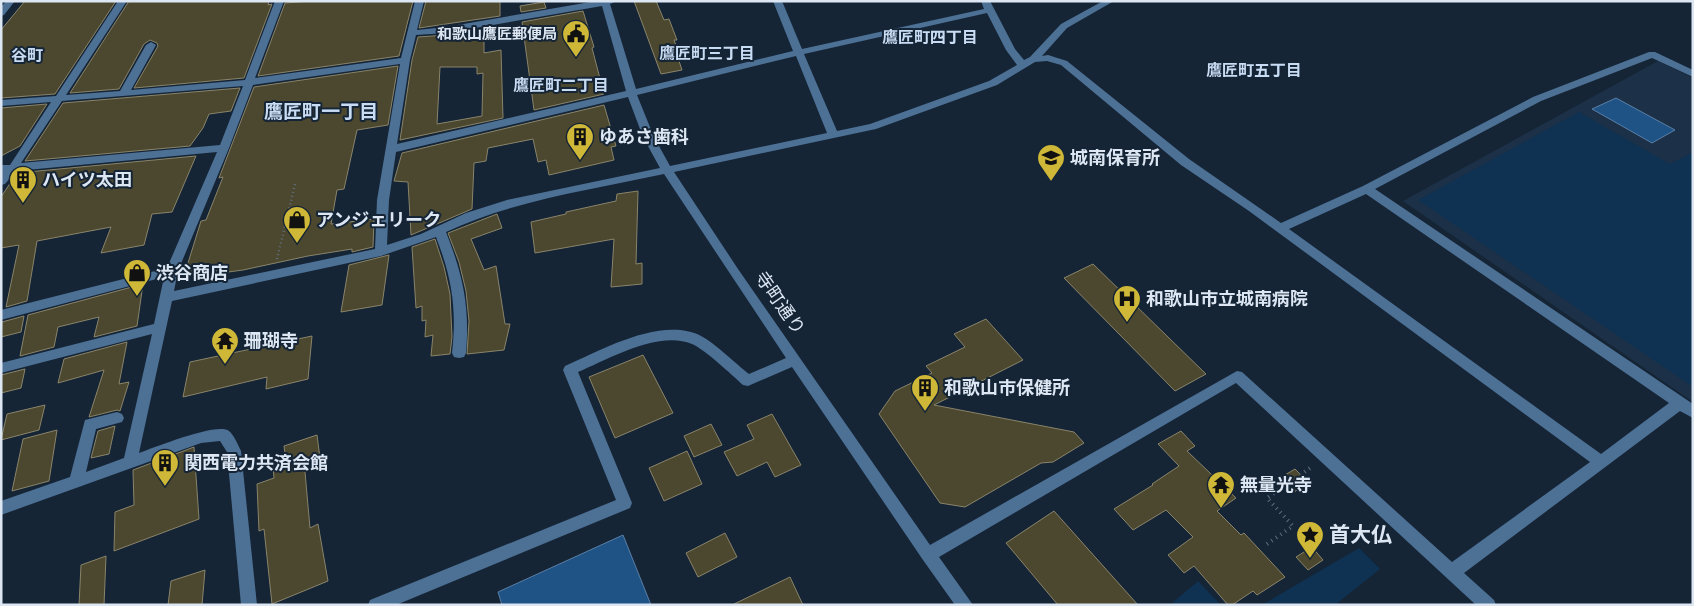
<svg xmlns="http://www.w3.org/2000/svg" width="1694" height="606" font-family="Jost,'Noto Sans JP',sans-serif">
<rect width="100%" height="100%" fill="#152536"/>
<path fill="#1c3147" d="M1658 61 1693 78V402L1403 201Z"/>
<path fill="#0f3152" d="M1579 112 1670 164 1693 152V387L1418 200Z
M1359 548 1380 569 1335 605H1262Z
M1198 581 1221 605H1170Z"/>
<path fill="#205385" stroke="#597fa6" d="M1616 98 1675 130 1652 143 1592 109Z
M623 535 651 605H502L498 592Z"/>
<path fill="#4c472f" stroke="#89846a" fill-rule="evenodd" d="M25 1H116L55 94 1 98V30Z
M129 1H269L268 5 272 4 244 78 134 88 158 46 157 43 150 40 144 44 119 89 70 93Z
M311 1H413L399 56 258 76 285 3Z
M426 1H500V16L419 28Z
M634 1H656L664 20 669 19 677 40H674L678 51 676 52 682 70 661 74Z
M544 2 546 8 521 12 520 6Z
M583 11 594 47 592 48 604 94 534 110 522 22Z
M484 28V53L501 50 503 118 400 140 412 60 418 37 446 35ZM440 67H477V74L483 73 482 116 437 124Z
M398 66 388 125 357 130 344 189 337 190 331 224 374 219 373 247 352 252V249L308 256 243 270 221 273 222 270 184 276 201 221 206 220 223 177 219 178 254 87Z
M240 88 231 111 209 114 203 128 190 146 25 161 63 103Z
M47 104 20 146 1 156V108Z
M604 105 616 146 611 147 614 160 549 175 546 160 538 162 533 139 488 148 486 161 474 163 472 209 411 235 408 182 394 181 402 153Z
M196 156 172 212 152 214 144 245 101 253 111 227 37 241 27 301 6 307 19 245 1 248V197L17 173Z
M638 191 636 264 642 263V284L611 287 614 239 535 253 531 222 566 214V212L616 201 617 194Z
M497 214 502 228 471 239 484 270 496 266 505 324H510L504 350 467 354 469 321 466 291 459 262 448 233Z
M435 239 444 267 450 294 452 337 450 354 431 356 433 335 425 337 426 320 422 321V306L416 308 412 247Z
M389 255 382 305 341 312 349 265Z
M1093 264 1206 374 1175 391 1064 278Z
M143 284 137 326 94 337 99 317 58 327 54 347 20 356 28 315Z
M24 316 21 332 1 337 2 322Z
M986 319 1023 360 934 405 1074 432 1084 443 1053 462 1041 463 965 507 940 503 879 414 895 391 932 373 926 366 965 347 954 334Z
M312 336 308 379 266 389 267 377 183 397 190 362Z
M127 342 119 384 129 382 120 411 117 410 89 417 104 370 58 383 64 359Z
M643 355 673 413 615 438 589 377Z
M25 369 21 388 1 393V375Z
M45 405 39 430 1 440 7 414Z
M772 414 801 465 775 477 767 462 737 476 724 452 754 439 747 425Z
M711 424 722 445 694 457 684 436Z
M115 426 109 454 91 458 98 431Z
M57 430 49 481 12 491 23 439Z
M1181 431 1195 446 1187 451 1236 498 1217 511 1241 535 1244 533 1285 577 1257 595 1253 591 1232 605H1228L1194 566 1184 573 1168 555 1193 537 1166 510 1133 530 1114 509 1153 485 1152 484 1179 466 1158 444Z
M317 435 321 466 305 472 310 528 318 524 328 581 272 604 264 529 259 531 257 484 274 478 273 466 286 461 284 446Z
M194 447 199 519 114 551 115 512 134 505 133 470Z
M687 451 702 484 664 501 649 468Z
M1295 469 1309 483 1294 492 1280 478Z
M1054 511 1138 605H1058L1006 543Z
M725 533 737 557 698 577 686 553Z
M1312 547 1323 560 1308 570 1296 557Z
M106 556 104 605H79L81 565Z
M205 570 202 605H168L171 581Z
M790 577 803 605H732Z"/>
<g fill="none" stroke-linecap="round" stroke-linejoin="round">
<path stroke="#606e7d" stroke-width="2.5" stroke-dasharray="1 3" stroke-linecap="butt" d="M277 259 295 184"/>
<path stroke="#606e7d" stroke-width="4" stroke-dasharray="1 4.5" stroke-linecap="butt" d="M1267 544 1293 526 1267 498 1313 466"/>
<path fill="#4d7095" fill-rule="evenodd" d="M6 1H15L4 15 1 16V7Z
M118 1H127L66 95 120 91 146 45 151 42 156 45 131 90 245 80 275 1H284L255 78 401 58 415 1H424L417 30 446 27 596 1H617L610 4 636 89 793 51 773 1H782L802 49 984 9 981 1H990L1015 49 1024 60 1030 57 1061 24 1103 1H1114L1067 28 1042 56 1048 55 1067 61 1189 159 1281 223 1363 186 1533 97 1649 52H1655L1693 70V77L1652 58 1541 101 1375 189 1693 404V418L1680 411 1464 573 1494 600 1496 605H1476L1236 383 939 557 973 605H955L923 560 792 367 748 386 743 385C732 375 703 348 692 344 658 330 609 359 578 372L632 503 630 508 396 605H368L370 600 616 500 563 370 565 366C602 350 661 316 701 336 715 343 736 364 749 374L786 358 664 174C591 190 514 200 446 232 463 275 470 307 466 353L464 357 459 358 454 357 452 353C457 309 452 278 436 237L381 256 172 301 139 453C154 448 217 422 229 431 234 435 238 445 241 451L257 605H241L227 452 220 441 201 443 1 515V501L70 477 85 420 117 412 122 414 124 418 122 422 96 429 86 472 124 458 152 334 1 373V363L154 324 164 277 1 320V310L167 268 217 152 16 171 5 184 1 185V165H10L51 102 1 106V100L56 96ZM602 6 626 91 397 144 410 60 416 35 446 33ZM987 13 1006 50 1017 65 989 81 870 124 837 131 804 54ZM796 56 827 133 670 166 654 137 637 95ZM1047 61 1061 65 1181 165 1249 211 1590 462 1452 562 1242 372 1237 371 930 545 738 269 674 172 876 129 997 85 1035 62ZM400 64 377 200 375 249 174 291 178 271 229 148 253 85ZM243 86 220 145 21 163 62 101ZM628 97 643 137 660 168 507 200 466 213 421 234 387 245 389 200 396 152ZM1366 194 1669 403 1601 454 1289 229Z"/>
</g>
<defs>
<symbol id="civic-pin" viewBox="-11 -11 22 30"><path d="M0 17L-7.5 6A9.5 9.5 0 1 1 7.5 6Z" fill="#cfb837" stroke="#152536"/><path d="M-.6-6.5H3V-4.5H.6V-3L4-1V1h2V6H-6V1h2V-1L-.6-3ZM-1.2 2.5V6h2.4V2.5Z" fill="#111"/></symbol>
<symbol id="building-pin" viewBox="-11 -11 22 30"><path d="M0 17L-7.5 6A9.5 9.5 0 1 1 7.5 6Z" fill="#cfb837" stroke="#152536"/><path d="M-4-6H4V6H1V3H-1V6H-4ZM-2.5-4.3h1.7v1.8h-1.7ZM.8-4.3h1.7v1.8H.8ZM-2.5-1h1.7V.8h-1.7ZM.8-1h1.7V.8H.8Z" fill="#111"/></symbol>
<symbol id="school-pin" viewBox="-11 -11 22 30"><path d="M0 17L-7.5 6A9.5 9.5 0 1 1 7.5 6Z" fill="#cfb837" stroke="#152536"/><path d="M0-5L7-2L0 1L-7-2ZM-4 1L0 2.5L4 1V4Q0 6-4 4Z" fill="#111"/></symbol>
<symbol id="shop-pin" viewBox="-11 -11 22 30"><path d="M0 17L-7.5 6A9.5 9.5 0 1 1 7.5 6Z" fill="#cfb837" stroke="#152536"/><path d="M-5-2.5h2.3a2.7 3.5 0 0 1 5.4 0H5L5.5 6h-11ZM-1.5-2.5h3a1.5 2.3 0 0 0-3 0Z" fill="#111"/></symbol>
<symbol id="hospital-pin" viewBox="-11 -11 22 30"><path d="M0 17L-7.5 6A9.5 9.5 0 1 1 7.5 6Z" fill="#cfb837" stroke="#152536"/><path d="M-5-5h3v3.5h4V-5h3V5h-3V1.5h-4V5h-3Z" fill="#111"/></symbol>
<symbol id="temple-pin" viewBox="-11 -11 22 30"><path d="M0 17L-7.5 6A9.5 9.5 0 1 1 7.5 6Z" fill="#cfb837" stroke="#152536"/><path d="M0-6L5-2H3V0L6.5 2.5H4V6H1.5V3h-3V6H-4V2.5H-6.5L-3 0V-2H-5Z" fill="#111"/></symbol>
<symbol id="sight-pin" viewBox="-11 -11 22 30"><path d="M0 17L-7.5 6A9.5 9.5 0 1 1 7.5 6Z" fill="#cfb837" stroke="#152536"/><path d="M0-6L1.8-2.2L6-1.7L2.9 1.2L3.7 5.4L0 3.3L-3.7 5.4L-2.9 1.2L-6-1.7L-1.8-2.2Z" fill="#111"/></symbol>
</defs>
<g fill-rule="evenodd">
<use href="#civic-pin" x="560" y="18" width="32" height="43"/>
<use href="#building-pin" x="564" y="121" width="32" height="43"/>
<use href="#school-pin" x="1035" y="142" width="32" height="43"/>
<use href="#building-pin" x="7" y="164" width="32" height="43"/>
<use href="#shop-pin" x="281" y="204" width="32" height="43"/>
<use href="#shop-pin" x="121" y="257" width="32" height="43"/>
<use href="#hospital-pin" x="1111" y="283" width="32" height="43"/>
<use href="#temple-pin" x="209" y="325" width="32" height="43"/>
<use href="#building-pin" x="909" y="372" width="32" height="43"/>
<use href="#building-pin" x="149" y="447" width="32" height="43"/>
<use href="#temple-pin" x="1205" y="469" width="32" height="43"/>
<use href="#sight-pin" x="1294" y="519" width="32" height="43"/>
</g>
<g text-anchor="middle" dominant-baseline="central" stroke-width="4" stroke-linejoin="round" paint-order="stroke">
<g font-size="15" font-weight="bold" fill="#dde7f3" stroke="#152536" text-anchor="end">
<text x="557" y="34">和歌山鷹匠郵便局</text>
</g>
<g font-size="16" font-weight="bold" fill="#c8dcf3" stroke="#152536">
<text x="930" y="37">鷹匠町四丁目</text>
<text x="707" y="53">鷹匠町三丁目</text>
<text x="1254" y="70">鷹匠町五丁目</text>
<text x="561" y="85">鷹匠町二丁目</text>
</g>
<g font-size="16" font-weight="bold" fill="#c8dcf3" stroke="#152536">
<text x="27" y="55">谷町</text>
</g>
<g font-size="18" font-weight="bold" fill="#dde7f3" stroke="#152536" text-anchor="start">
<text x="599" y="137">ゆあさ歯科</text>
<text x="1070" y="158">城南保育所</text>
<text x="42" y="180">ハイツ太田</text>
<text x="316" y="220">アンジェリーク</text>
<text x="156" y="273">渋谷商店</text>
<text x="1146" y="299">和歌山市立城南病院</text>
<text x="244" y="341">珊瑚寺</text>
<text x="944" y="388">和歌山市保健所</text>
<text x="184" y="463">関西電力共済会館</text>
<text x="1240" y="485">無量光寺</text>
</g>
<g font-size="18" fill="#dde7f3" stroke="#152536">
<text transform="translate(780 303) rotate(55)">寺町通り</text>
</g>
<g font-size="19" font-weight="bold" fill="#c8dcf3" stroke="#152536">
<text x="321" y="111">鷹匠町一丁目</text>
</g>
<g font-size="21" font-weight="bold" fill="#dde7f3" stroke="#152536" text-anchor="start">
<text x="1329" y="535">首大仏</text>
</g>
</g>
<rect width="1694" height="606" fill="none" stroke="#dde7f3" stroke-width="5"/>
</svg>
